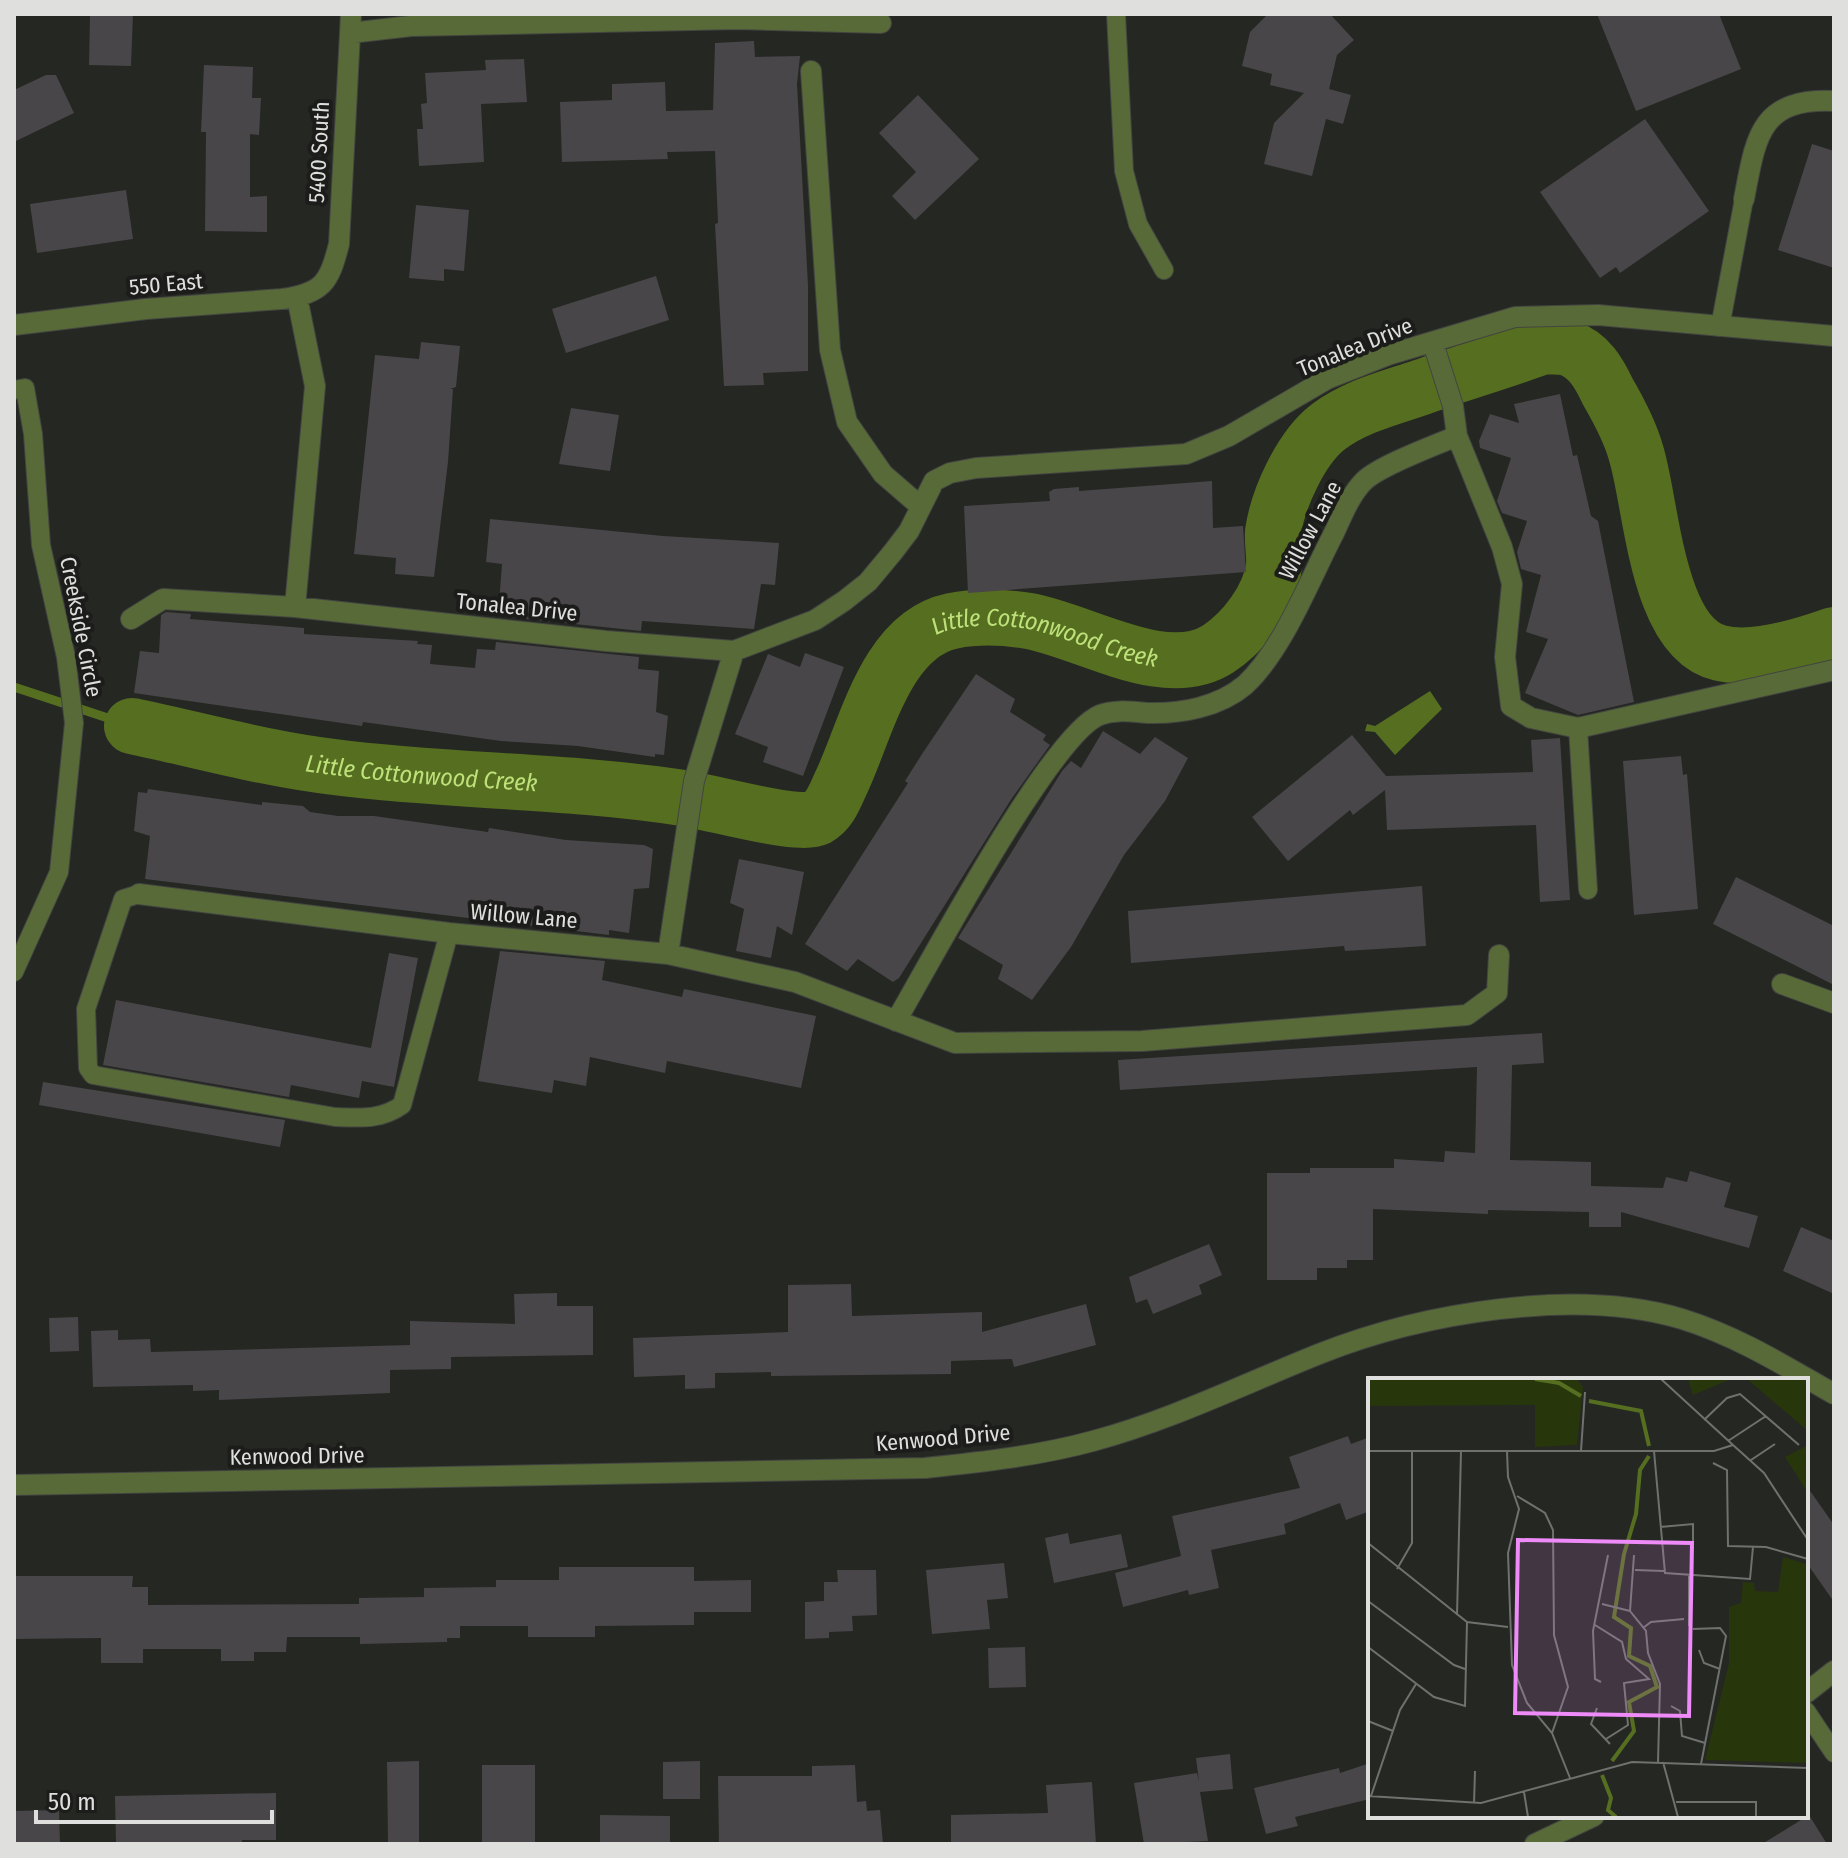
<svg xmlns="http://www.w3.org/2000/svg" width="1848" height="1858" font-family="'Fira Sans Condensed',sans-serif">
<rect width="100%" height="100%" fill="#252723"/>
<path fill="#566e20" d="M1430 691 1442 709 1395 755 1375 732 1365 731 1367 724 1375 726Z"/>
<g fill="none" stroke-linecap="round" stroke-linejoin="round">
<path stroke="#566e20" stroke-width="9" d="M14 687 132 726"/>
<path stroke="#566e20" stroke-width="56" id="s1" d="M132 726C199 740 266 759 334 767 450 782 567 780 683 798 710 802 798 827 817 818 830 811 835 796 841 783 866 731 885 635 952 621 977 616 1004 617 1029 621 1085 631 1165 683 1218 649 1244 632 1270 598 1274 566 1275 555 1272 543 1273 532 1278 498 1301 448 1328 427 1356 406 1390 398 1422 387 1462 373 1503 361 1544 346 1551 347 1561 346 1568 348 1589 355 1599 373 1608 392 1619 411 1630 431 1636 453 1652 504 1656 638 1720 653 1753 661 1803 646 1834 635"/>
</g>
<path fill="#494649" d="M90 14H133L131 66 89 65Z
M1268 14H1330L1354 40 1337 55 1329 89 1351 95 1343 124 1326 119 1312 176 1264 164 1274 123 1304 93 1270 85 1272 74 1242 66 1250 32Z
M1597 14H1719L1741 69 1636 111Z
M754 41 755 57 800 56 797 84 808 285V371L763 373 764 385 724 386 715 224 718 223 715 151 667 152 668 159 562 162 560 102 612 100V84L665 82 666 111 713 110 715 43Z
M524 59 527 102 481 104 484 162 419 166 417 129H423L421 104 427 103 425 73 486 70 485 60Z
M204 65 253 67 252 98H261L259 135 250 134V197L267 196V232L205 231 206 132H201Z
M46 75H56L74 113 14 142V90Z
M918 95 979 159 915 220 892 196 916 172 879 133Z
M1645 119 1709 211 1620 273 1616 267 1600 278 1540 192Z
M1812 144 1834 151V268L1778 250Z
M126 190 133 239 37 253 30 204Z
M416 205 469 210 464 271 444 269V281L409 278Z
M656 276 669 320 566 353 552 309Z
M421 342 460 346 456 387 450 389H453L448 462 434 577 395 574 396 558 354 554 375 355 419 359Z
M1560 394 1573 456 1577 455 1591 516 1598 521 1634 702 1578 715 1525 693 1548 639 1526 632 1541 575 1521 569 1517 552 1527 521 1502 513 1497 501 1511 458 1480 448 1479 441 1490 414 1519 423 1514 404Z
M571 408 619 415 610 471 559 464Z
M1212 481 1213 528 1243 526 1246 572 968 593 964 506 1050 501 1049 492 1054 489 1079 487V491Z
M490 519 663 536 779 543 775 585 761 584 754 629 642 621 641 631 498 616 502 564 486 562Z
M166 612 191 614 190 619 304 628V634L418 641 417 644 432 645 430 664 475 668 477 649 495 650 496 642 639 657 638 669 659 671 656 712 668 716 664 755 655 754V757L578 746 501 741 363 722 362 726 134 693 140 651 159 653 161 615Z
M805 653 844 667 803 776 763 762 768 747 735 734 768 654 800 667Z
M976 674 1015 699 1010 712 1046 735 1043 740 1050 745 1012 798 899 978 893 982 858 959 847 971 805 944 908 783 905 781 922 754Z
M1103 731 1140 754 1155 737 1188 758 1165 801 1124 855 1071 947 1032 1000 998 979 1003 965 958 938 1062 771 1071 761 1081 768Z
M1352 735 1386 776 1533 772 1531 740 1560 738 1570 900 1540 902 1536 825 1387 830 1385 790 1353 815 1350 810 1288 861 1252 817Z
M1681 756 1683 775 1687 774 1698 909 1634 915 1623 761Z
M148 789 262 805V802L303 806 310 812 338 816H374L488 832 489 828 566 840 644 845 653 849 649 888 634 889 629 933 609 930V935L145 879 150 836 134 831 138 792 147 793Z
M739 859 804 872 792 935 777 926 771 958 736 951 744 909 730 903Z
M1736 877 1834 926V985L1713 924Z
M1422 886 1426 946 1345 951 1344 946 1131 963 1128 911Z
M500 951 605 961 602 980 682 997 684 989 816 1016 801 1088 667 1061 665 1073 590 1057 586 1086 554 1080 552 1093 478 1081Z
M389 953 418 958 394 1087 362 1081 359 1098 291 1085 289 1097 103 1065 116 1000 371 1048Z
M1542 1033 1544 1063 1512 1065 1510 1160 1591 1162V1186L1663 1188 1666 1177 1687 1182 1690 1171 1731 1183 1724 1207 1758 1216 1749 1248 1621 1212V1227H1589V1212L1488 1210V1214L1373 1209V1260H1347V1268H1317V1280H1267V1173H1310V1168H1394V1159L1444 1162 1445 1151 1475 1153 1477 1067 1120 1090 1118 1060Z
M43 1082 285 1120 280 1147 39 1105Z
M1801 1227 1834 1241V1294L1783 1271Z
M1209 1244 1222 1275 1199 1285 1202 1294 1153 1314 1147 1299 1136 1303 1129 1277Z
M851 1284 852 1316 982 1312V1332L1086 1304 1096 1345 1014 1367 1012 1359 951 1361V1374L771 1376V1372L715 1373V1388L685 1389V1375L634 1377 633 1338 788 1332V1285Z
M557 1293V1306H593V1355L451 1357V1369L390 1370V1393L219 1400V1390L193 1391V1385L93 1387 91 1331 118 1330V1340L150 1339 151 1352 410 1345V1321L515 1324 514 1294Z
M78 1317 79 1351 50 1352 49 1318Z
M1348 1436 1351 1444 1370 1437V1511L1346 1520 1340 1503 1284 1524 1286 1534 1211 1550 1219 1588 1189 1595 1188 1590 1123 1607 1115 1573 1181 1556 1172 1516 1300 1488 1289 1457Z
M1806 1485 1834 1525V1602L1806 1562Z
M1068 1533 1070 1544 1121 1534 1128 1567 1054 1583 1045 1538Z
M1004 1563 1008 1598 987 1600 990 1629 932 1634 926 1570Z
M559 1567H694V1581L751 1580V1612H694V1625L595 1626V1637H528V1626H460V1638H447V1642L360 1644V1637H287L286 1652H254V1661H221V1649H143V1663H101V1638L14 1639V1576H133L132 1587H148V1605L359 1604V1598L424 1597V1588L496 1587V1580H559Z
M837 1570H876L877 1615 852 1616 853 1631 829 1632V1638L805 1639V1602L824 1601V1582H838Z
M1025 1647 1026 1687 989 1688 988 1648Z
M1230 1754 1233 1789 1200 1792 1208 1841 1144 1844 1134 1783 1197 1773 1199 1781 1196 1758Z
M419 1761V1844H388L387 1762Z
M700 1761V1799H663V1762Z
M1370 1763V1799L1295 1817 1298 1826 1266 1834 1254 1788 1339 1768 1340 1773Z
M482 1765H535V1844H482Z
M855 1765 857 1802 866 1801 867 1811 880 1810 883 1844H719L718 1776H812V1766Z
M1092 1782 1096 1844H951V1815L1048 1813 1046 1785Z
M276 1793V1840H242V1844H116L115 1796Z
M59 1810 60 1844H14V1811Z
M600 1815 670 1816V1844H600Z
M1809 1815 1827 1844H1762Z"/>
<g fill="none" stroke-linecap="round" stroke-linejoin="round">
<defs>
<path id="service" d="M1116 14 1124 171 1138 224 1164 270
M1720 327 1744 199
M14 390 25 388 33 434 41 545 66 657 74 723 59 872 14 972
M1578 728 1588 890
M139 894 123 899 86 1009 88 1068 93 1075 335 1117C361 1118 381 1120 402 1105L449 933
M1806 1711 1834 1753"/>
<path id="minor" d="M350 33 411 26 738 19 881 23
M811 71 830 350 847 422 883 474 920 506
M1744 199C1756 137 1759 98 1834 101
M14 325 146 309 282 299C323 293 329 283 339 244L351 14
M1433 343 1453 406 1457 436
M295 607 315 386 297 297
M131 619 163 599 295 607 606 641 734 651 815 620 844 601 868 582 893 552 909 531 934 481 950 473 976 468 1186 454 1229 436 1327 379 1388 355 1515 317 1598 315 1834 336
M139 894 449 933 668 954 795 982 955 1043 1142 1041 1467 1015 1497 993 1499 955
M668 954 694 781 734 651
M1782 984 1834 1003
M896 1021C929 965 1051 734 1100 715 1116 709 1132 712 1148 713 1181 714 1219 707 1245 685 1283 650 1310 579 1334 533 1342 516 1350 495 1364 481 1379 466 1435 445 1457 436L1502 547 1512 584 1505 657 1511 706 1531 718 1578 728 1834 670
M14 1485 925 1468C982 1462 1038 1456 1093 1441 1171 1420 1244 1384 1319 1354 1422 1313 1575 1287 1682 1319 1737 1336 1785 1366 1834 1394
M1806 1693 1834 1671
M1535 1844 1594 1816"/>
</defs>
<use href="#service" stroke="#434541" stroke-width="20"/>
<use href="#minor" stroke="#434541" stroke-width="22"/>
<use href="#service" stroke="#586a38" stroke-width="18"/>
<use href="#minor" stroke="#586a38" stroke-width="20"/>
</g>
<g text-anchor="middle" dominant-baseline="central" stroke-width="8" stroke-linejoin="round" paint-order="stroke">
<g font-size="22" fill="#dfe0de" stroke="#1c1d1a">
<text transform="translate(319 152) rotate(-87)">5400 South</text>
<text transform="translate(166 284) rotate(-5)">550 East</text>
<text transform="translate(1355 347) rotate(-22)">Tonalea Drive</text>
<text transform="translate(1310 530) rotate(-62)">Willow Lane</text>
<text transform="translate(517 607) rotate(6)">Tonalea Drive</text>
<text transform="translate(81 627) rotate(79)">Creekside Circle</text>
<text transform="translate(524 916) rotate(5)">Willow Lane</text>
<text transform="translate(943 1438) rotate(-5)">Kenwood Drive</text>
<text transform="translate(297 1456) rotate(-1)">Kenwood Drive</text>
</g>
<g font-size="24" font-style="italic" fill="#bde27a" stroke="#1c1d1a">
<text stroke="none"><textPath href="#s1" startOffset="1036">Little Cottonwood Creek</textPath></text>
<text stroke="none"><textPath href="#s1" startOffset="294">Little Cottonwood Creek</textPath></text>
</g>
</g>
<g transform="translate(1368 1378)">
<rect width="440" height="440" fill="#252723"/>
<path d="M0 1H209L215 9 209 67 167 69V27L0 28ZM320 1H363L325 17ZM379 1H440V53ZM440 67V110L438 112 417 79ZM415 179 438 186 440 385 337 382 361 285V229L373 225 375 204 386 205 387 213 410 214Z" fill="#28360c"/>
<path fill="none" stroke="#566e20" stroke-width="4" d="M167 1 191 5 213 18M221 23 273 33 281 68M256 176 268 136 272 92 281 78M244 383 266 353 261 324 289 309 282 288 261 278 263 250 246 239 256 176M234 397 243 420 240 432 248 439"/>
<path fill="none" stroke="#6f716e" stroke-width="2" d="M293 1 365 67M336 42 359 20 372 16 431 67M360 63 398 38M365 67 396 95 440 162M0 73H346L365 67M139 73 140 99 151 131 140 175 144 287 159 325 184 355 202 400M213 73 217 14M286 73 297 195 382 201 385 169M383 82 407 66M345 85 359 92 360 168 398 169 440 181M149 118 177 135 185 152 186 257 200 309 184 355M292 149 325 146V163M0 165 99 244 140 249M266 177 262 233 278 253 280 275 292 306 290 384M29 191 44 165V73M267 192 296 193M321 198V248M0 223 86 287 97 291M234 226 262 233M89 237 93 73M227 247 254 264 258 281 281 301 256 305 260 347 238 361M275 250 283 244 316 241M325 251 352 250 358 258 333 386M0 269 66 319 97 328 99 244M331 272 336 285 352 291M233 304 227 301 225 253 240 177M303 328 312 333 314 358 337 365M229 330 223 346 242 366M0 343 25 353M295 384 310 439M156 414 160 439M0 418 113 425 264 384 440 390M3 418 32 332 48 306M308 424H388V439M106 426 107 393"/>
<path fill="#ee8bf8" fill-opacity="0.15" stroke="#ee8bf8" stroke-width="4" d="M150 162 324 165 321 338 147 335Z"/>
<rect width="440" height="440" fill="none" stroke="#dfe0de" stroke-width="4"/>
</g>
<rect width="1848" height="1858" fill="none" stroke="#dfe0de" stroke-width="32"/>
<path d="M36 1810v12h236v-12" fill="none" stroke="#dfe0de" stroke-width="4"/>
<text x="48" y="1810" font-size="24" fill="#dfe0de" stroke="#1c1d1a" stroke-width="6" paint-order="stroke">50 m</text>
</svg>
